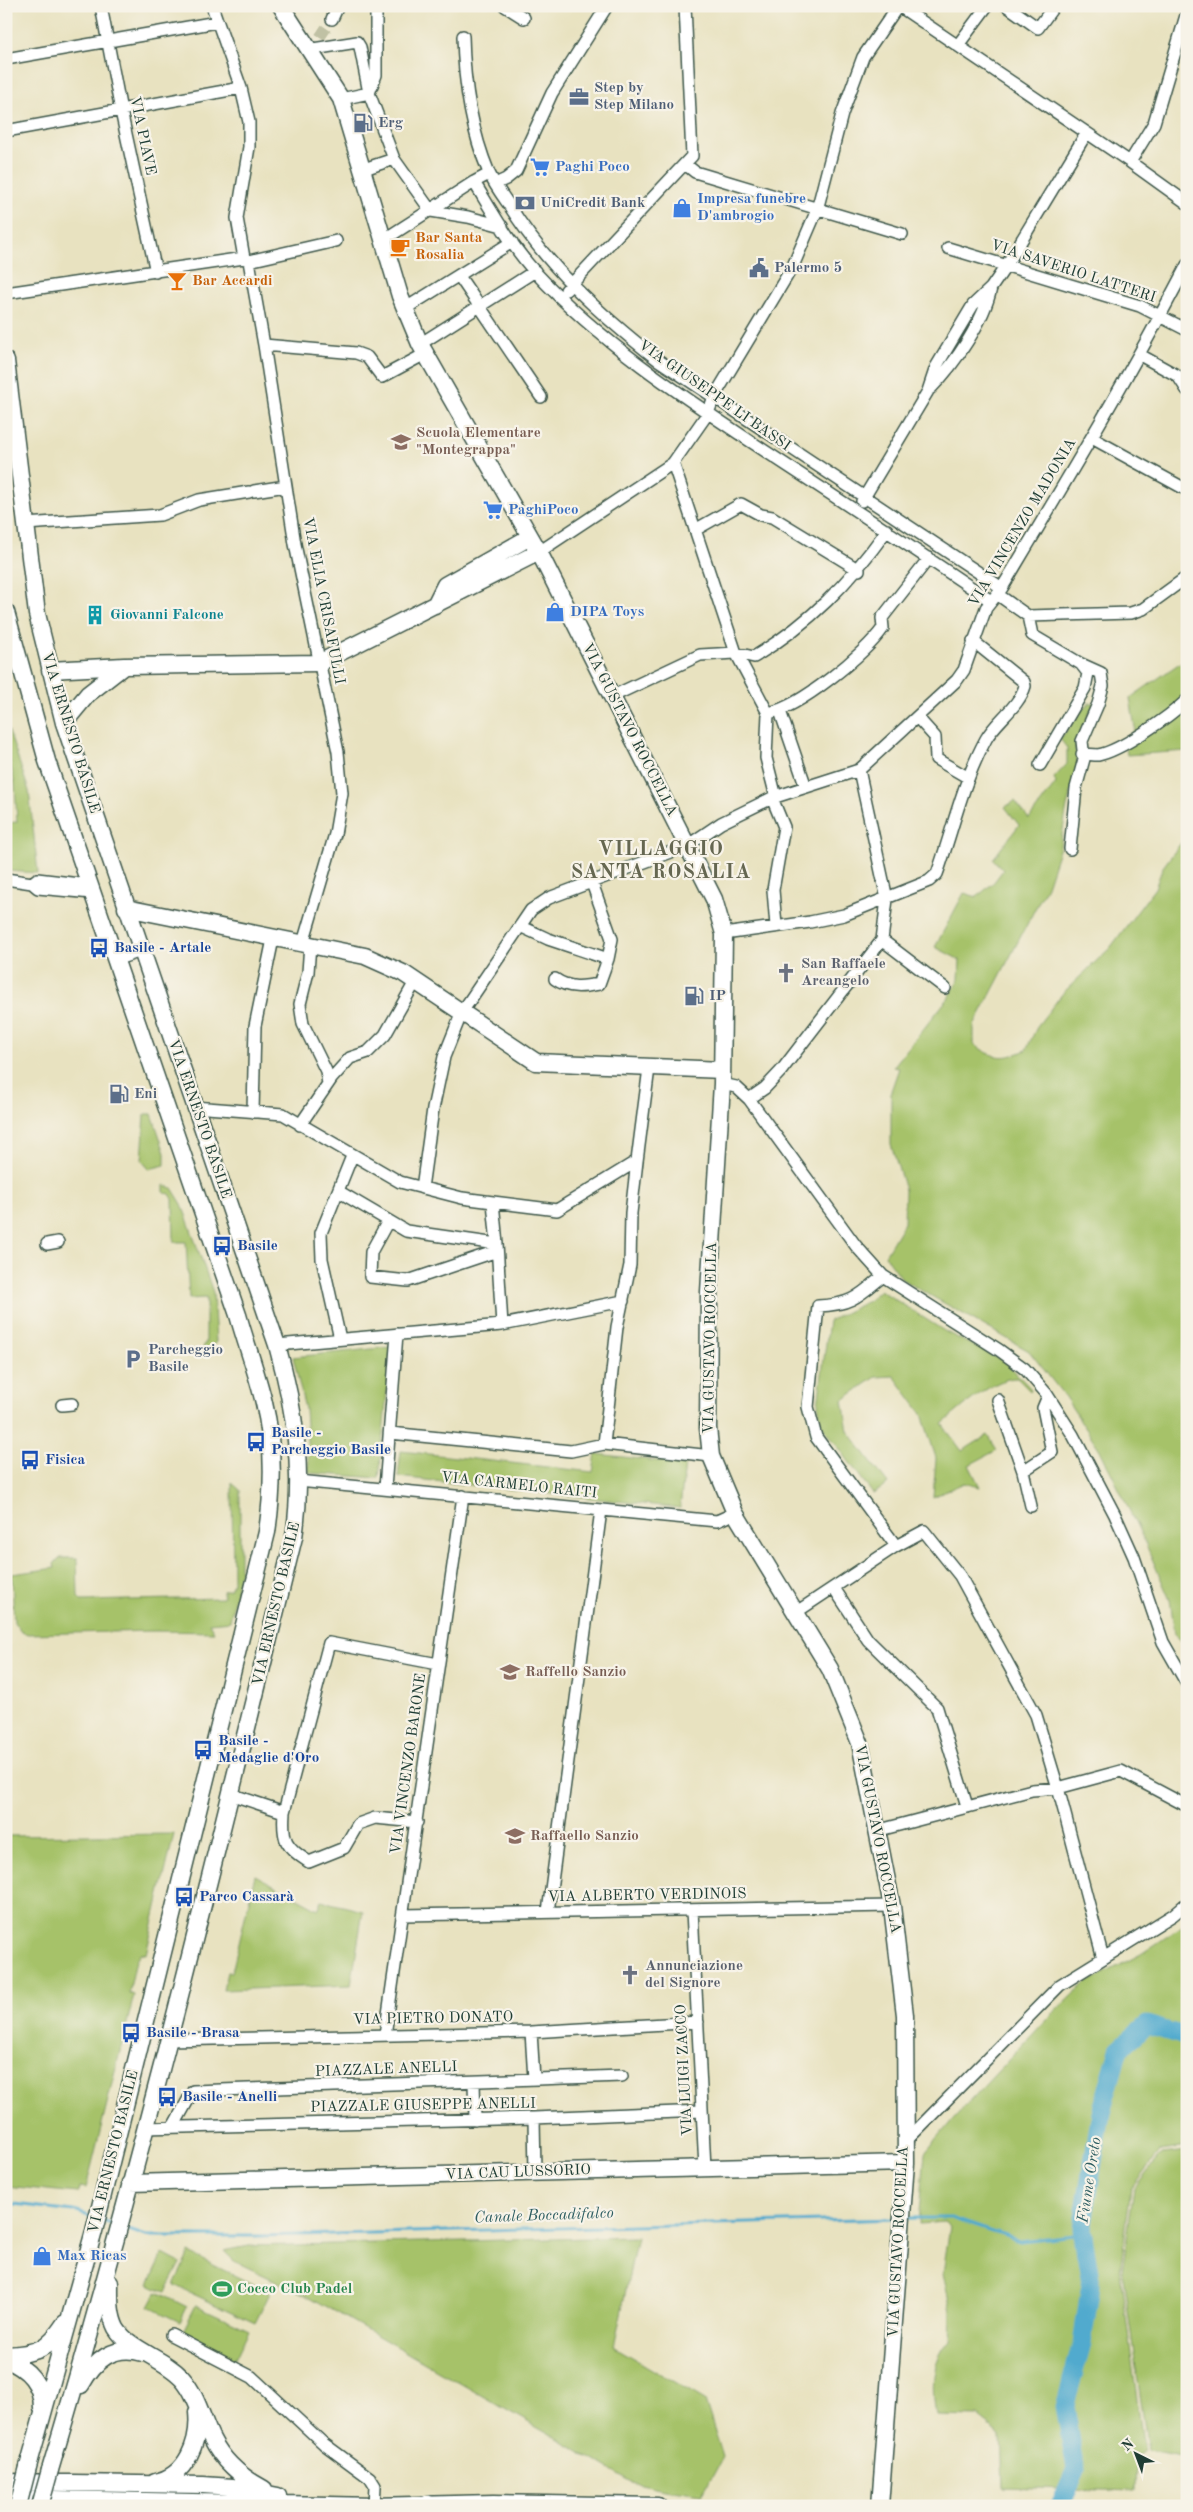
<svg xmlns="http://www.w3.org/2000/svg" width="1193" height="2512" font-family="'Old Standard TT',serif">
<rect width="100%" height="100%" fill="#f7f3e8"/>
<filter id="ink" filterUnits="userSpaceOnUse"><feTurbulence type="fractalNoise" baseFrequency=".02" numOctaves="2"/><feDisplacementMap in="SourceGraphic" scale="10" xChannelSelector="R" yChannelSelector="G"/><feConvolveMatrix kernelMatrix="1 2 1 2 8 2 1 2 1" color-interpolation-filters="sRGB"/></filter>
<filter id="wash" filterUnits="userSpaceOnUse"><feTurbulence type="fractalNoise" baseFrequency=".0096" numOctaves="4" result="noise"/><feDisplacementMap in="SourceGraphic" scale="20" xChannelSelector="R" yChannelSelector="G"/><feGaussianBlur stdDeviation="1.12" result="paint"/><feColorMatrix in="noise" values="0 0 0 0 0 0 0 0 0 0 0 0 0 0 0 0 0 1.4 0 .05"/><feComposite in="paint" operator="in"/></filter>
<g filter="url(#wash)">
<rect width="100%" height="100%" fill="#e8e2c0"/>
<path fill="#a6c269" stroke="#62804e" d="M1187 658V751L1127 755 1126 747 1135 728 1130 698Z
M1088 703H1094L1075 744 1078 769 1067 806 1060 847 1047 886 974 1026V1044C993 1059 1005 1060 1026 1050L1038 1025 1063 993 1110 948 1155 888 1163 867 1187 835V1637L1180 1642 1175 1634 1170 1600 1144 1540 1100 1450 1063 1394 1029 1351 903 1280 885 1255 904 1223 905 1190 891 1144V1091L899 1068 893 1067 949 997 959 979 960 960 935 947 964 893 977 897 994 882 1003 870 993 859 1019 825 1005 807 1015 801 1029 819 1056 783 1054 778 1067 764V748L1060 739Z
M6 723 29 791 38 873 6 871V823L17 822 15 785 6 743Z
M145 1114H152L165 1153V1165L149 1169 142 1161Z
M164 1185 172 1188 182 1204 213 1292 216 1342 203 1356 204 1344 206 1343V1298L189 1299 186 1242H174L173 1199 170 1194 164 1193Z
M880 1290 946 1332 1006 1362 1031 1389 1030 1391 1017 1378C994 1377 960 1410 942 1424L962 1451 988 1435 997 1450 969 1465 980 1487 964 1483 933 1497 936 1458 922 1414 894 1376 876 1377 843 1400 848 1431 888 1484 873 1494 821 1424 818 1404 829 1321 868 1301Z
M391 1347 379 1478 309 1473 305 1409 293 1357Z
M401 1451 593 1472 596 1454 685 1464 680 1508 398 1477Z
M232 1483 240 1490V1571L230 1621 209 1623 214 1632 155 1631 28 1634 21 1632 14 1622 12 1574 55 1568 54 1564 59 1558H77L78 1597 81 1601 223 1598V1591L230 1589 233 1584Z
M174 1834 146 1954 140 1953 136 1960 129 1993 134 1995 86 2188 79 2187 78 2193 6 2186V1836Z
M255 1875 318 1909 322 1901 363 1911 351 1985 223 1990 227 1972H232Z
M1187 1923V2147L1160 2151 1131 2188 1120 2272 1144 2451 1137 2456 1136 2491 1003 2487 1001 2435 978 2417 936 2416C932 2388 930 2363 950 2341L951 2311 943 2272 950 2227 944 2222 919 2224 925 2153 954 2118 1048 2018 1084 1984 1141 1954Z
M1187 2151V2457L1148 2450 1122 2271 1134 2188 1161 2154Z
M637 2237 614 2347 705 2400 723 2457 703 2494 664 2489 632 2482 310 2297 234 2261 224 2251 249 2246Z
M189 2253 270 2293 255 2323 174 2285Z
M163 2254 180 2263 165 2292 149 2284Z
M157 2292 187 2307 180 2322 149 2307Z
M196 2305 249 2330 234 2361 181 2335Z"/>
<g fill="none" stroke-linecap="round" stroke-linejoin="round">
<path stroke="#51aace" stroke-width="3" d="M6 2203 74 2211 92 2217
M907 2218H951L1020 2241 1083 2234
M102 2221 115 2225
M123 2228 146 2236H258L896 2219"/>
<path stroke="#51aace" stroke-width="19" d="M1060 2506 1076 2470 1065 2406 1082 2343 1091 2284 1082 2229 1101 2113 1119 2049 1147 2025 1187 2037"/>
</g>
</g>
<g filter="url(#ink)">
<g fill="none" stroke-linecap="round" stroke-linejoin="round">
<path stroke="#c0c1a4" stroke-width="11" stroke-dasharray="11 5.5" stroke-linecap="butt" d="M320 37 332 19"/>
<defs>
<path id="street" d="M101 6 121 111 156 272
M212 6 241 88 249 122V147L237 218 244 258
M505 6 524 18
M899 6 1130 162 1187 203
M1007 6 1038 28 1054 6
M332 19 338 6
M463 36C464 82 471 130 489 173 494 184 502 195 509 205 548 268 601 315 658 360L1002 588
M958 45 987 6
M313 49 357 42 360 47 369 93
M6 59 217 22
M369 93 376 75V6
M341 99 369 93 394 159 431 211
M6 131 241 88
M1130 162 1154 123 1187 12
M685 164 695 172 902 234
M364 169 394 159
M489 174 474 182C493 213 511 246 536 273 601 343 682 396 762 449 838 499 915 549 991 601
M495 184 506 179 516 171 552 93 607 6
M431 211 468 217 502 226
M385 239 474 182
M948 248 1140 306 1187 330
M249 261 264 345 295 544 338 752 342 793 335 834 303 943
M459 276 541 397
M566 290 692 156 685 6
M6 293 244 258 249 261 336 241
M406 308 512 242
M420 344 535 271
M264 345 356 353 367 357 382 377 425 354
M1140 355 1178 376 1187 390
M931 388C955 364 984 321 991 288
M1092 438 1187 490
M673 463 736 653 768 713 766 758 776 797
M254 491 286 486
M862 501 928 391 936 367 973 305 991 288 1006 266 1086 134
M25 524 160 515 199 500 249 492
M695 530 741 504 761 515 772 517 859 570
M539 552 673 463 708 413 714 397 793 266 817 210 842 114 863 57 898 6
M997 594 1028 616 1131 613 1143 609 1187 577
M1028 616 1032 635 1081 664 1088 673 1085 688 1040 765
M613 696 700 655 736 653 754 657C810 623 849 583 887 530
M780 711 806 787
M768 713C799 708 865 654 883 628L882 618 929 558
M917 717 935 737 936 759 967 777
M1082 754C1087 754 1093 755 1098 755 1121 751 1170 716 1187 700
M772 798 784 827 773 890 776 926
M1070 849 1076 788 1084 759 1082 741 1098 704 1103 686 1101 673 1081 664
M6 879 32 883 38 888 92 893
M32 883 37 879 89 885
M520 926 548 939 608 959 612 939 592 883
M724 934 810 922 844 915 929 881 937 874C953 829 963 781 986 739 996 721 1019 707 1025 686L1024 682 973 641
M882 940 945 988
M310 944 308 972 300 1004 303 1024 326 1071 328 1084
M115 960 141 951
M555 979C569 989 583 987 599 984L608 959
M722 1084 736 1087 749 1099 765 1088 781 1071 882 940 887 899 859 770
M749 1099 856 1246 883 1276 999 1350 1025 1369 1046 1393 1073 1435 1115 1515 1134 1557 1163 1642 1187 1684
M194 1107 283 1114 400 1182 462 1198 493 1202 557 1210 637 1161 649 1068
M253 1112 255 1026 273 939
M300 1125 332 1078 350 1058 368 1052 385 1035 415 982
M422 1188 433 1109 444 1057 462 1012 531 910 549 898 687 846 721 823 772 798 859 770 957 680 964 670 986 608 1002 588C1066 481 1130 375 1187 265
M338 1191 406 1231 497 1244 502 1325
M493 1202 497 1244
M388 1221 371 1252 370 1277 408 1281 497 1251
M47 1244 58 1242
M883 1276C859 1296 851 1305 818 1306L808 1407 816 1437 896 1546 924 1531 960 1576 1036 1715 1058 1788 1103 1958
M340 1339 322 1259 321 1233 352 1156
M277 1345 502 1325 623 1301
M998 1400 1023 1471 1031 1506
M62 1405 72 1404
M390 1433 571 1451 604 1444 711 1456
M604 1444 617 1327 630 1265 631 1213 637 1161
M1023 1471 1052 1452 1043 1408 1048 1396
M298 1481 717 1521 735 1513
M385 1488 397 1334
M834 1588 868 1640 937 1708 967 1806
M795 1613 896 1546
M230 1794 284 1812C282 1840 285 1847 309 1862L344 1848 358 1824 375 1818 417 1822
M284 1812 329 1643 438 1664
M876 1831 1032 1790 1058 1788 1121 1771 1187 1806
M692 1910 705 2168
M548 1912 601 1510
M403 1915 892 1906
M531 2032 534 2079
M385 2035 463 1496
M167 2040 531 2032 698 2022
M474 2082 475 2120
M534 2118 535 2173
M173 2127 193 2091 622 2076
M144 2128 534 2118 702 2111
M906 2141 1060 1985 1173 1915 1187 1903
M171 2335 252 2377 324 2444 370 2478 375 2486 374 2506"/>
<path id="secondary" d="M281 6 341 99 400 296 420 344 539 552 714 899 724 934 722 1084 709 1292 708 1428 711 1456 735 1513 830 1669 860 1743 892 1906 905 2015 906 2163 880 2506
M6 361 37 614 64 723 277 1345C295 1409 304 1471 294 1537 217 1849 142 2162 50 2470
M435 605 445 585 530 537
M6 612 47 761 238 1315C246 1344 257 1373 264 1403 274 1443 273 1491 267 1532L94 2231 28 2467
M50 670 124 666 319 663 539 552
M64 723 88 694 124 666
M126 908 365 956 403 973 536 1062 722 1070
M130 2183 906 2163
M110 2283C110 2298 109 2314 116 2328 129 2350 164 2358 182 2378 197 2395 202 2419 212 2439 223 2461 243 2478 264 2489
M6 2355C37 2354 48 2349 65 2323
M6 2360C28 2368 42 2384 42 2408
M81 2385C95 2360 113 2344 143 2353
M6 2482 203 2485 232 2487 278 2496
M155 2482C187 2476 200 2441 197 2412
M6 2498 374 2506 494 2503 658 2506"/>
<path id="primary" d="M427 2505 429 2506"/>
</defs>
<use href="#street" stroke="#3d5649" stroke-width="14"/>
<use href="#secondary" stroke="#3d5649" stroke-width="19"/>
<use href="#primary" stroke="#3d5649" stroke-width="21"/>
<use href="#street" stroke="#fff" stroke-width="11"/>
<use href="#secondary" stroke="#fff" stroke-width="16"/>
<use href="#primary" stroke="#fff" stroke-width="19"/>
<defs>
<path id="secondary-bridge" d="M18 2506 28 2467
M40 2506 50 2470"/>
</defs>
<use href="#secondary-bridge" stroke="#3d5649" stroke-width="19" stroke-linecap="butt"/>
<use href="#secondary-bridge" stroke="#fff" stroke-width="16"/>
</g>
</g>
<defs>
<symbol id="office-bare" viewBox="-9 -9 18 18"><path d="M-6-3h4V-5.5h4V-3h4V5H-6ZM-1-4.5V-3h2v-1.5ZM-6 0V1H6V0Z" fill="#5c6f8a" stroke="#f7f3e8" stroke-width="2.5" paint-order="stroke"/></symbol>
<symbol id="fuel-bare" viewBox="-9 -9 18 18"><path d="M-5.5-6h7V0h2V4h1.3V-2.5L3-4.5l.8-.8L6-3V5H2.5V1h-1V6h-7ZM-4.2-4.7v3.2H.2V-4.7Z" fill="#5c6f8a" stroke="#f7f3e8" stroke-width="2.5" paint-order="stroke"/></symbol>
<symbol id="supermarket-bare" viewBox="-9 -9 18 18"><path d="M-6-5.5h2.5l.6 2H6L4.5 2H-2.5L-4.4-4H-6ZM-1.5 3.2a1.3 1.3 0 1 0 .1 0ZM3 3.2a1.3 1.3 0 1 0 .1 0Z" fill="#3f7fe0" stroke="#f7f3e8" stroke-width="2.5" paint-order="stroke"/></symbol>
<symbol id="bank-bare" viewBox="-9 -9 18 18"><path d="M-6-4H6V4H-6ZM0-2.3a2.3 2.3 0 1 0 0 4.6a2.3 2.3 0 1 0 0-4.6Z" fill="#5c6f8a" stroke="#f7f3e8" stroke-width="2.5" paint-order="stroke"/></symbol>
<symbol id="shop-bare" viewBox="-9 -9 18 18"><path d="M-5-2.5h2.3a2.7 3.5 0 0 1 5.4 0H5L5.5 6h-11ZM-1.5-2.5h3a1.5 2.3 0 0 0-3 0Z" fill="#3f7fe0" stroke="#f7f3e8" stroke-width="2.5" paint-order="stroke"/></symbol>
<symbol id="cafe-bare" viewBox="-9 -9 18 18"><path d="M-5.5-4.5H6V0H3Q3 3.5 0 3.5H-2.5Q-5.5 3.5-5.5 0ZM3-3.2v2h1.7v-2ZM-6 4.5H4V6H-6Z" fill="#e8710a" stroke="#f7f3e8" stroke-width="2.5" paint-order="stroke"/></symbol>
<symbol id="civic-bare" viewBox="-9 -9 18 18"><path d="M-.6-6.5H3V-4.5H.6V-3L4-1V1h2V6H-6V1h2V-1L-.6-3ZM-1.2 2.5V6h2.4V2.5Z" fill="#5c6f8a" stroke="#f7f3e8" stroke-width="2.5" paint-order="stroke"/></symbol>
<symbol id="bar-bare" viewBox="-9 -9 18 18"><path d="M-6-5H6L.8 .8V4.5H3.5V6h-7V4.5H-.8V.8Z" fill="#e8710a" stroke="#f7f3e8" stroke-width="2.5" paint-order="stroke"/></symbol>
<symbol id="school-bare" viewBox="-9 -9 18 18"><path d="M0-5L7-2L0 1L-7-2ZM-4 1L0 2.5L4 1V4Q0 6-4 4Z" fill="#8d6e63" stroke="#f7f3e8" stroke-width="2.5" paint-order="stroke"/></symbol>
<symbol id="building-bare" viewBox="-9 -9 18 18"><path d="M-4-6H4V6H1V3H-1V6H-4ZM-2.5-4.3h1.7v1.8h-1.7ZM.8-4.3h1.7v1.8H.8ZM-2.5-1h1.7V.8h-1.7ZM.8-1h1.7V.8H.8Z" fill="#0f9aa8" stroke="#f7f3e8" stroke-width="2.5" paint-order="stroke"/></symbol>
<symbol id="bus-bare" viewBox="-9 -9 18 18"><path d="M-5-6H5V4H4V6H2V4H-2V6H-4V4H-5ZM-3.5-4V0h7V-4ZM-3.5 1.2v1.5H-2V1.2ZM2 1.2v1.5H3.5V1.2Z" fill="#1a4fb4" stroke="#f7f3e8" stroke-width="2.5" paint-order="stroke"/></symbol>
<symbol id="church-bare" viewBox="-9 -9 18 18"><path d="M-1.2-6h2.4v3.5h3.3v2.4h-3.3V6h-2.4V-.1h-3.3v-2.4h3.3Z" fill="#6b7280" stroke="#f7f3e8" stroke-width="2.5" paint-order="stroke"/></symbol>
<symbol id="parking-bare" viewBox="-9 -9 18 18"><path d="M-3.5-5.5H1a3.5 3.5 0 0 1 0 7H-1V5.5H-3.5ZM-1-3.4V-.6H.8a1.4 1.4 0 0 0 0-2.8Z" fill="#5c6f8a" stroke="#f7f3e8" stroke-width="2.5" paint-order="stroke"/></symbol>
<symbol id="stadium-bare" viewBox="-9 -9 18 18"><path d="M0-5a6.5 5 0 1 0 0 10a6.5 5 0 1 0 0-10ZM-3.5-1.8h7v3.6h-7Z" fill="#2e9e5b" stroke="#f7f3e8" stroke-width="2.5" paint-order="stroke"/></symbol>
</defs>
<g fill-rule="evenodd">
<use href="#office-bare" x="565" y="83" width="28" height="28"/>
<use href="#fuel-bare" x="349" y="109" width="28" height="28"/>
<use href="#supermarket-bare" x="526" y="153" width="28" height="28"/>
<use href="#bank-bare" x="511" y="189" width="28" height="28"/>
<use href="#shop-bare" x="668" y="194" width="28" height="28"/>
<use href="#cafe-bare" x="386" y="233" width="28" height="28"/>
<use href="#civic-bare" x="745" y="254" width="28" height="28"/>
<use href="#bar-bare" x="163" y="267" width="28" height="28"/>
<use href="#school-bare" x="387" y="428" width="28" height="28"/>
<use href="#supermarket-bare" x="479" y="496" width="28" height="28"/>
<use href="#shop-bare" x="541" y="598" width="28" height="28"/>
<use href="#building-bare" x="81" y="601" width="28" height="28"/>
<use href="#bus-bare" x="85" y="934" width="28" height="28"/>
<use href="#church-bare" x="772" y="959" width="28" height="28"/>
<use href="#fuel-bare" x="680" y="982" width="28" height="28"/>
<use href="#fuel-bare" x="105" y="1080" width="28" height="28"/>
<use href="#bus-bare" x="208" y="1232" width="28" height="28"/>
<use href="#parking-bare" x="119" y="1345" width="28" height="28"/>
<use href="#bus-bare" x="242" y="1428" width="28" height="28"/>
<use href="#bus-bare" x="16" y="1446" width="28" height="28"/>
<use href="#school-bare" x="496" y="1658" width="28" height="28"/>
<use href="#bus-bare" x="189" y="1736" width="28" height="28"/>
<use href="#school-bare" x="501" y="1822" width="28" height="28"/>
<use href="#bus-bare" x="170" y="1883" width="28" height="28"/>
<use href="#church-bare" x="616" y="1961" width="28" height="28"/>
<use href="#bus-bare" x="117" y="2019" width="28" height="28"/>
<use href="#bus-bare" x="153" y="2083" width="28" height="28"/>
<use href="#shop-bare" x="28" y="2242" width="28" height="28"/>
<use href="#stadium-bare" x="208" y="2275" width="28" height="28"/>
</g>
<g text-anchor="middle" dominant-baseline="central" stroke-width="4.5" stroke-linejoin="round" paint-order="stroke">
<g font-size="15" font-weight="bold" fill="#4e5e75" stroke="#f7f3e8" text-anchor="start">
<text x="594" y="88">Step by<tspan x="594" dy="17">Step Milano</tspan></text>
<text x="378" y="123">Erg</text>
<text x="540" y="203">UniCredit Bank</text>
<text x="774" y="268">Palermo 5</text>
<text x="709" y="996">IP</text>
<text x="134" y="1094">Eni</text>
<text x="148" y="1350">Parcheggio<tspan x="148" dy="17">Basile</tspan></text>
</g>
<g font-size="15" fill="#1f3d34" stroke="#f7f3e8">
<text transform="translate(142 136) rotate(78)">VIA PIAVE</text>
<text transform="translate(1073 272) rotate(18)">VIA SAVERIO LATTERI</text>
<text transform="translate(714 396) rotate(35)">VIA GIUSEPPE LI BASSI</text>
<text transform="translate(1023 523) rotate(-59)">VIA VINCENZO MADONIA</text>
<text transform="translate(323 601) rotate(79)">VIA ELIA CRISAFULLI</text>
<text transform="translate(629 730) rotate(63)">VIA GUSTAVO ROCCELLA</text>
<text transform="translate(70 733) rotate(73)">VIA ERNESTO BASILE</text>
<text transform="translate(199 1119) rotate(71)">VIA ERNESTO BASILE</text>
<text transform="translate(711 1338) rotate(-89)">VIA GUSTAVO ROCCELLA</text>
<text transform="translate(519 1486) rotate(6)">VIA CARMELO RAITI</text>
<text transform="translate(277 1604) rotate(-77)">VIA ERNESTO BASILE</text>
<text transform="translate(409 1764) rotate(-82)">VIA VINCENZO BARONE</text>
<text transform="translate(877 1839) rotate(79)">VIA GUSTAVO ROCCELLA</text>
<text transform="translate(647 1896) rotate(-1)">VIA ALBERTO VERDINOIS</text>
<text transform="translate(433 2019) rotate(-1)">VIA PIETRO DONATO</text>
<text transform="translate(386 2070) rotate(-2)">PIAZZALE ANELLI</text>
<text transform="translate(685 2070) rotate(-93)">VIA LUIGI ZACCO</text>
<text transform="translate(423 2106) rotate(-1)">PIAZZALE GIUSEPPE ANELLI</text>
<text transform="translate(114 2152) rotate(-76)">VIA ERNESTO BASILE</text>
<text transform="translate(518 2173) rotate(-2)">VIA CAU LUSSORIO</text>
<text transform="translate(899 2242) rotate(-87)">VIA GUSTAVO ROCCELLA</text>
</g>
<g font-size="15" font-weight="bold" fill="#366cbe" stroke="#f7f3e8" text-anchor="start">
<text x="555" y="167">Paghi Poco</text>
<text x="697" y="199">Impresa funebre<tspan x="697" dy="17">D'ambrogio</tspan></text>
<text x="508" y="510">PaghiPoco</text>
<text x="570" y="612">DIPA Toys</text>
<text x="57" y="2256">Max Ricas</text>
</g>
<g font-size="15" font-weight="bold" fill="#c56008" stroke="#f7f3e8" text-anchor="start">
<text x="415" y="238">Bar Santa<tspan x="415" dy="17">Rosalia</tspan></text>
<text x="192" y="281">Bar Accardi</text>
</g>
<g font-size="15" font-weight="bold" fill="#785e54" stroke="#f7f3e8" text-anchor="start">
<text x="416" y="433">Scuola Elementare<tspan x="416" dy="17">"Montegrappa"</tspan></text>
<text x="525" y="1672">Raffello Sanzio</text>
<text x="530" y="1836">Raffaello Sanzio</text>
</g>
<g font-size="15" font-weight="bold" fill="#0d838f" stroke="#f7f3e8" text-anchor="start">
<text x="110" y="615">Giovanni Falcone</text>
</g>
<g font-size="15" font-weight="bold" fill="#164399" stroke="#f7f3e8" text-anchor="start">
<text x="114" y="948">Basile - Artale</text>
<text x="237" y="1246">Basile</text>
<text x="271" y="1433">Basile -<tspan x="271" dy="17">Parcheggio Basile</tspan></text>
<text x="45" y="1460">Fisica</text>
<text x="218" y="1741">Basile -<tspan x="218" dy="17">Medaglie d'Oro</tspan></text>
<text x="199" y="1897">Parco Cassarà</text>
<text x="146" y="2033">Basile - Brasa</text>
<text x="182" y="2097">Basile - Anelli</text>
</g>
<g font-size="15" font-weight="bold" fill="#5b616d" stroke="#f7f3e8" text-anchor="start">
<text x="801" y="964">San Raffaele<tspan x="801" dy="17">Arcangelo</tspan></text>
<text x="645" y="1966">Annunciazione<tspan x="645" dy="17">del Signore</tspan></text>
</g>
<g font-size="15" font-weight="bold" fill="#27864d" stroke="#f7f3e8" text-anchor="start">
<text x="237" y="2289">Cocco Club Padel</text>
</g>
<g font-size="16" font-style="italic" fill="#2e5e62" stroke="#f7f3e8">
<text transform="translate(1090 2180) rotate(-81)">Fiume Oreto</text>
<text transform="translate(544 2216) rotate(-2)">Canale Boccadifalco</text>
</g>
<g font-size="20" font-weight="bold" letter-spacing="1" fill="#656751" stroke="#f7f3e8">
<text x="661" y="850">VILLAGGIO<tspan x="661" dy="23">SANTA ROSALIA</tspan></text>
</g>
</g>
<rect width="1193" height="2512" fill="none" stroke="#f7f3e8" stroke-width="25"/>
<g transform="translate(1136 2454) rotate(318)" stroke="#f7f3e8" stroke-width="4" paint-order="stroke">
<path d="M0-4L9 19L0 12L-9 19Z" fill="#1f3d34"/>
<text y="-8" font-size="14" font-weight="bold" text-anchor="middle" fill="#1f3d34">N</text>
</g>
</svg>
